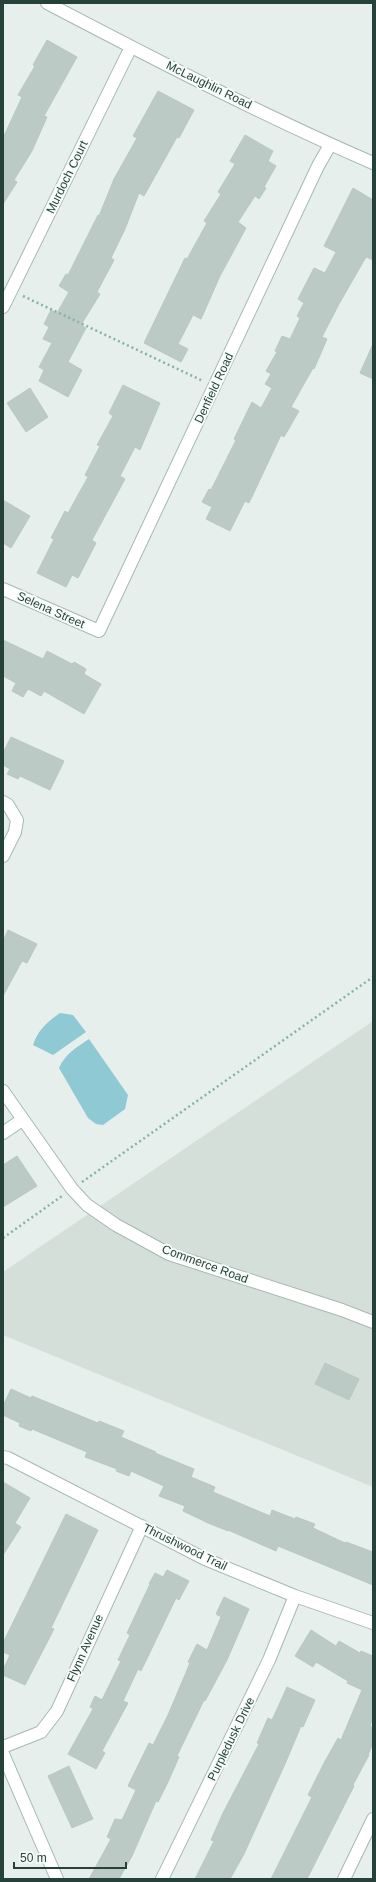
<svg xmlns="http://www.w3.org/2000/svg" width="376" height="1882" font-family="Arial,sans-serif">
<rect width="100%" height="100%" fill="#e6efeb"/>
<path fill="#d4dfda" d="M373 1021V1487L3 1335V1272Z"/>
<path fill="#8ec9d4" d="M60 1013 73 1015 86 1032 53 1055 33 1045C38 1030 47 1022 60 1013Z
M89 1039 128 1095 125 1109 103 1125 96 1124 88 1118 59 1068C65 1054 77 1047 89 1039Z"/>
<path fill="#bbcac4" stroke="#b8c9c2" d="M47 40 77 57 44 116 47 117 32 151 14 180 17 182 3 204V138L22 97 18 95 35 66 33 65Z
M158 91 194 110 179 138 177 137 144 196 139 193 125 229 111 258 114 260 97 292 100 294 81 325 86 328 68 362 82 370 68 397 39 381 44 370 39 367 52 343 43 339 49 327 44 324 51 310 57 313 69 292 59 286 66 274 68 275 98 215 99 216 114 179 137 138 133 136Z
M245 135 273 151 268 161 276 166 264 187 266 188 259 199 255 196 238 222 246 228 220 276 201 319 193 315 178 344 188 349 181 362 144 343 185 258 187 259 207 223 204 221 221 194 218 192 235 164 230 161Z
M353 188 373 200V260L366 257 339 304 322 337 327 339 314 369 313 368 291 407 299 411 284 437 281 435 249 503 245 501 230 531 206 519 212 507 202 502 209 489 211 490 236 440 234 439 252 402 261 408 272 388 265 384 271 374 266 371 277 352 275 351 282 336 290 339 300 318 297 316 304 303 298 299 314 268 325 273 336 252 324 246Z
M373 344V379L360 373Z
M123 385 160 403 140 450 135 447 120 476 125 479 92 540 96 543 78 578 72 575 66 587 37 573 54 539 51 538 65 511 68 513 88 477 85 475 100 446 97 445 113 416 109 413Z
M30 388 48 417 26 432 7 403Z
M3 500 30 516 11 548 3 543Z
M3 640 43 659 47 651 72 664 74 662 86 669 84 674 101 684 84 714 44 691 41 696 28 689 23 697 12 691 16 683 3 676Z
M11 737 64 761 50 790 20 776 18 779 7 774 10 769 3 765V753Z
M8 930 37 944 27 963 22 961 3 996V941Z
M17 1156 37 1186 3 1207V1165Z
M325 1363 359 1379 349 1400 315 1384Z
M11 1389 31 1398 32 1396 98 1423 99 1421 124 1431 121 1437 156 1452 155 1453 194 1469 191 1477 215 1487 213 1492 270 1516 272 1510 295 1519 296 1517 315 1524 313 1528 345 1543 346 1542 373 1552V1585L278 1546 276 1551 228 1530V1531L208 1523 183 1511 185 1506 159 1496 164 1486 131 1471 129 1476 116 1471 117 1469 85 1457 87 1452 32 1429 31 1431 19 1426 20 1423 3 1415V1406Z
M3 1482 30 1498 15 1523 21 1527 3 1555Z
M66 1514 98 1530 51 1628 54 1629 25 1685 3 1675V1670L10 1655 3 1652V1643Z
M167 1570 189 1581 179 1600 176 1598 141 1671 138 1669 123 1701 128 1703 102 1751 105 1753 96 1769 68 1754 93 1709 90 1707 95 1696 102 1700 121 1661 118 1660 130 1635 127 1633 150 1584H149L155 1573 163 1577Z
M224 1597 249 1609 227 1660 205 1701 204 1700 177 1756 179 1757 168 1782 158 1802 156 1801 132 1856 119 1879H89L111 1839 107 1837 115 1819 122 1820 136 1790 128 1786 149 1743 153 1745 168 1715 190 1663 188 1662 197 1644 207 1650 221 1617 216 1614Z
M311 1630 336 1646 339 1641 360 1653 361 1651 373 1656V1717L370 1726 373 1728V1743L368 1755H369L353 1785 354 1786 307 1879H271L312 1797 308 1795 324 1763 338 1738 341 1740 362 1690 347 1683 348 1681 316 1662 313 1667 295 1656Z
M287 1687 315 1700 303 1727 301 1726 285 1764 244 1854 230 1879H195L214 1841 211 1840 223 1813 259 1744 257 1743 268 1718 272 1720Z
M69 1766 93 1819 72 1828 48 1776Z"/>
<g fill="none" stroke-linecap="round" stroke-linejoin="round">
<defs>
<path id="minor" d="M47 3C154 59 262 115 373 163
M3 307 131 47
M3 589 99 631 318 166 330 145
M3 802 8 805 17 820 15 832 3 856
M3 1091 72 1189 87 1205 116 1225 169 1254 342 1310 373 1322
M3 1133 22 1120
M3 1457 8 1458 205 1559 295 1596 373 1623
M3 1747 41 1732 57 1711 142 1526
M3 1754 57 1879
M162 1879 269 1660 295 1596
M344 1879 373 1819"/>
</defs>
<use href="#minor" stroke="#a8b8b2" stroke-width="14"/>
<path stroke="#86b3a5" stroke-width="2.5" stroke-dasharray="2 3" stroke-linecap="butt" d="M23 296 203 381
M82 1182 373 977
M3 1238 62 1196"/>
<use href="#minor" stroke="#fff" stroke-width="12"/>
</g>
<g text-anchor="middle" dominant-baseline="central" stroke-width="4" stroke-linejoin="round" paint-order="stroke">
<g font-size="12" fill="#24423a" stroke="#f7fbf9">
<text transform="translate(209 85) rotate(26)">McLaughlin Road</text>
<text transform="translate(67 177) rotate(-64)">Murdoch Court</text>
<text transform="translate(214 388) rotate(-65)">Denfield Road</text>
<text transform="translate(51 610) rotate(24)">Selena Street</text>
<text transform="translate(205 1264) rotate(20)">Commerce Road</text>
<text transform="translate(185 1547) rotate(26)">Thrushwood Trail</text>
<text transform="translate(85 1648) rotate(-66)">Flynn Avenue</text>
<text transform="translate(231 1739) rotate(-64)">Purpledusk Drive</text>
</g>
</g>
<rect width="376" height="1882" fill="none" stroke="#24423a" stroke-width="8"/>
<path d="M14 1862v6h112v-6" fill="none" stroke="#24423a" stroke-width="2"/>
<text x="20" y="1862" font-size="12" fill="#24423a" stroke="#f7fbf9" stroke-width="3" paint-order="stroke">50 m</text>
</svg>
